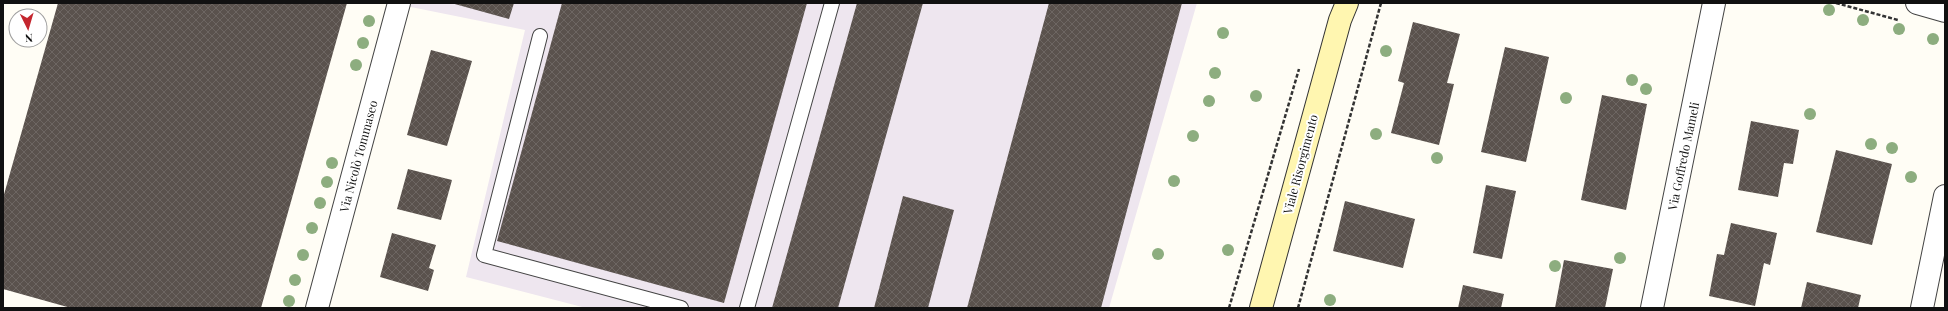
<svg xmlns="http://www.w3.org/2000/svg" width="1948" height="311" font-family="'Playfair Display',serif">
<defs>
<pattern id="building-cross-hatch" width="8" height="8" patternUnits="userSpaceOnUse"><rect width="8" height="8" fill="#5a524d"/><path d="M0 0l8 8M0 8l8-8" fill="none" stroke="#6d6662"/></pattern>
</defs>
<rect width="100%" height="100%" fill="#fffdf5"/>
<path fill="#eee6ef" d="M391 3H1197L1109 308H586L466 277 525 30Z"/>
<path fill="url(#building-cross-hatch)" d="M58 3H347L261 308H71L3 289V198Z
M451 3H514L509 19Z
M562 3H807L724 303 497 241Z
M857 3H923L838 308H772Z
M1049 3H1182L1101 308H967Z
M1413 22 1460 34 1447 83 1454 84 1439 145 1391 133 1404 83 1398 81Z
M1505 47 1549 57 1526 162 1481 152Z
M431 50 472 61 447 146 407 135Z
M1602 95 1647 104 1626 210 1581 200Z
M1751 121 1799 130 1793 164 1784 163 1778 197 1738 190Z
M1836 150 1892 164 1872 245 1816 232Z
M408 169 452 180 441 220 397 209Z
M1486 185 1516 191 1502 259 1473 253Z
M903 196 954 210 928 308H874Z
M1345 201 1415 219 1403 268 1333 251Z
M1731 223 1777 233 1770 265 1764 263 1755 306 1709 296 1717 254 1724 255Z
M392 233 436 245 429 268 434 270 428 291 380 277Z
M1564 260 1613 269 1605 308H1555Z
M1807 282 1861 295 1858 308H1801Z
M1463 285 1504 294 1501 308H1458Z"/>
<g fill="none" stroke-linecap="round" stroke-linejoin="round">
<defs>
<path id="lane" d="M540 36 484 255 681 308
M747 308 832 3"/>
<path id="street" d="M1917 3 1945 11
M317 308 399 3
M1652 308 1714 3
M1922 308 1945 196"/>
<path id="secondary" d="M1261 308 1340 20 1347 3"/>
</defs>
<use href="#lane" stroke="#444" stroke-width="16"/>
<use href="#street" stroke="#444" stroke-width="24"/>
<use href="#secondary" stroke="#333" stroke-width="24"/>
<path stroke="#333" stroke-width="2.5" stroke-dasharray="4 2" stroke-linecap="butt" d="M1836 3 1898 20
M1229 308 1299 69
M1298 308 1381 3"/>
<use href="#lane" stroke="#fff" stroke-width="14"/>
<use href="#street" stroke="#fff" stroke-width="22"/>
<use href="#secondary" stroke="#fff6b0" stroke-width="22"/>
</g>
<g fill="#8dad7f">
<circle cx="1829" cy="10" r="6"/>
<circle cx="1863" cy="20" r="6"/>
<circle cx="369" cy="21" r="6"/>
<circle cx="1899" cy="29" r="6"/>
<circle cx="1223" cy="33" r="6"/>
<circle cx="1933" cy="39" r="6"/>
<circle cx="363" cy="43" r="6"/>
<circle cx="1386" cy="51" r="6"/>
<circle cx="356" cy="65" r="6"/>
<circle cx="1215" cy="73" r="6"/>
<circle cx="1632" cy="80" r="6"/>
<circle cx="1646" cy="89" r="6"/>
<circle cx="1256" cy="96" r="6"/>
<circle cx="1566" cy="98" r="6"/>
<circle cx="1209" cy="101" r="6"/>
<circle cx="1810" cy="114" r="6"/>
<circle cx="1376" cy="134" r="6"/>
<circle cx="1193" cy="136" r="6"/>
<circle cx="1871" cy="144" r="6"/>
<circle cx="1892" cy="148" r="6"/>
<circle cx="1437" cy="158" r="6"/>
<circle cx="332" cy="163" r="6"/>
<circle cx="1911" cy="177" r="6"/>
<circle cx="1174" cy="181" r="6"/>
<circle cx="327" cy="182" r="6"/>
<circle cx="320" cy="203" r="6"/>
<circle cx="312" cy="228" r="6"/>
<circle cx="1228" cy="250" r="6"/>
<circle cx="1158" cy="254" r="6"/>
<circle cx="303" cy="255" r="6"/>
<circle cx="1620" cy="258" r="6"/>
<circle cx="1555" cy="266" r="6"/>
<circle cx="295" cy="280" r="6"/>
<circle cx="1330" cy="300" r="6"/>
<circle cx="289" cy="301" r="6"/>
</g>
<g text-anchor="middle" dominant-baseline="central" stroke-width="4" stroke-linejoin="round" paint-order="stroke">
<g font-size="12" fill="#111" stroke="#fff">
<text transform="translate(358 156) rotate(-75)">Via Nicolò Tommaseo</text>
<text transform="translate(1683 156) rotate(-78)">Via Goffredo Mameli</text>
<text transform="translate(1300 164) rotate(-75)">Viale Risorgimento</text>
</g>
</g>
<rect width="1948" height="311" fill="none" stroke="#111111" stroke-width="8"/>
<g transform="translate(28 28) rotate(175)"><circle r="19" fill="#ffffff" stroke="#a0a0a0"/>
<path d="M0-3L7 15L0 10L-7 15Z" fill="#c4262e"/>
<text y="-6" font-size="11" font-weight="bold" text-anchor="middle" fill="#111111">N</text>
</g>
</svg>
